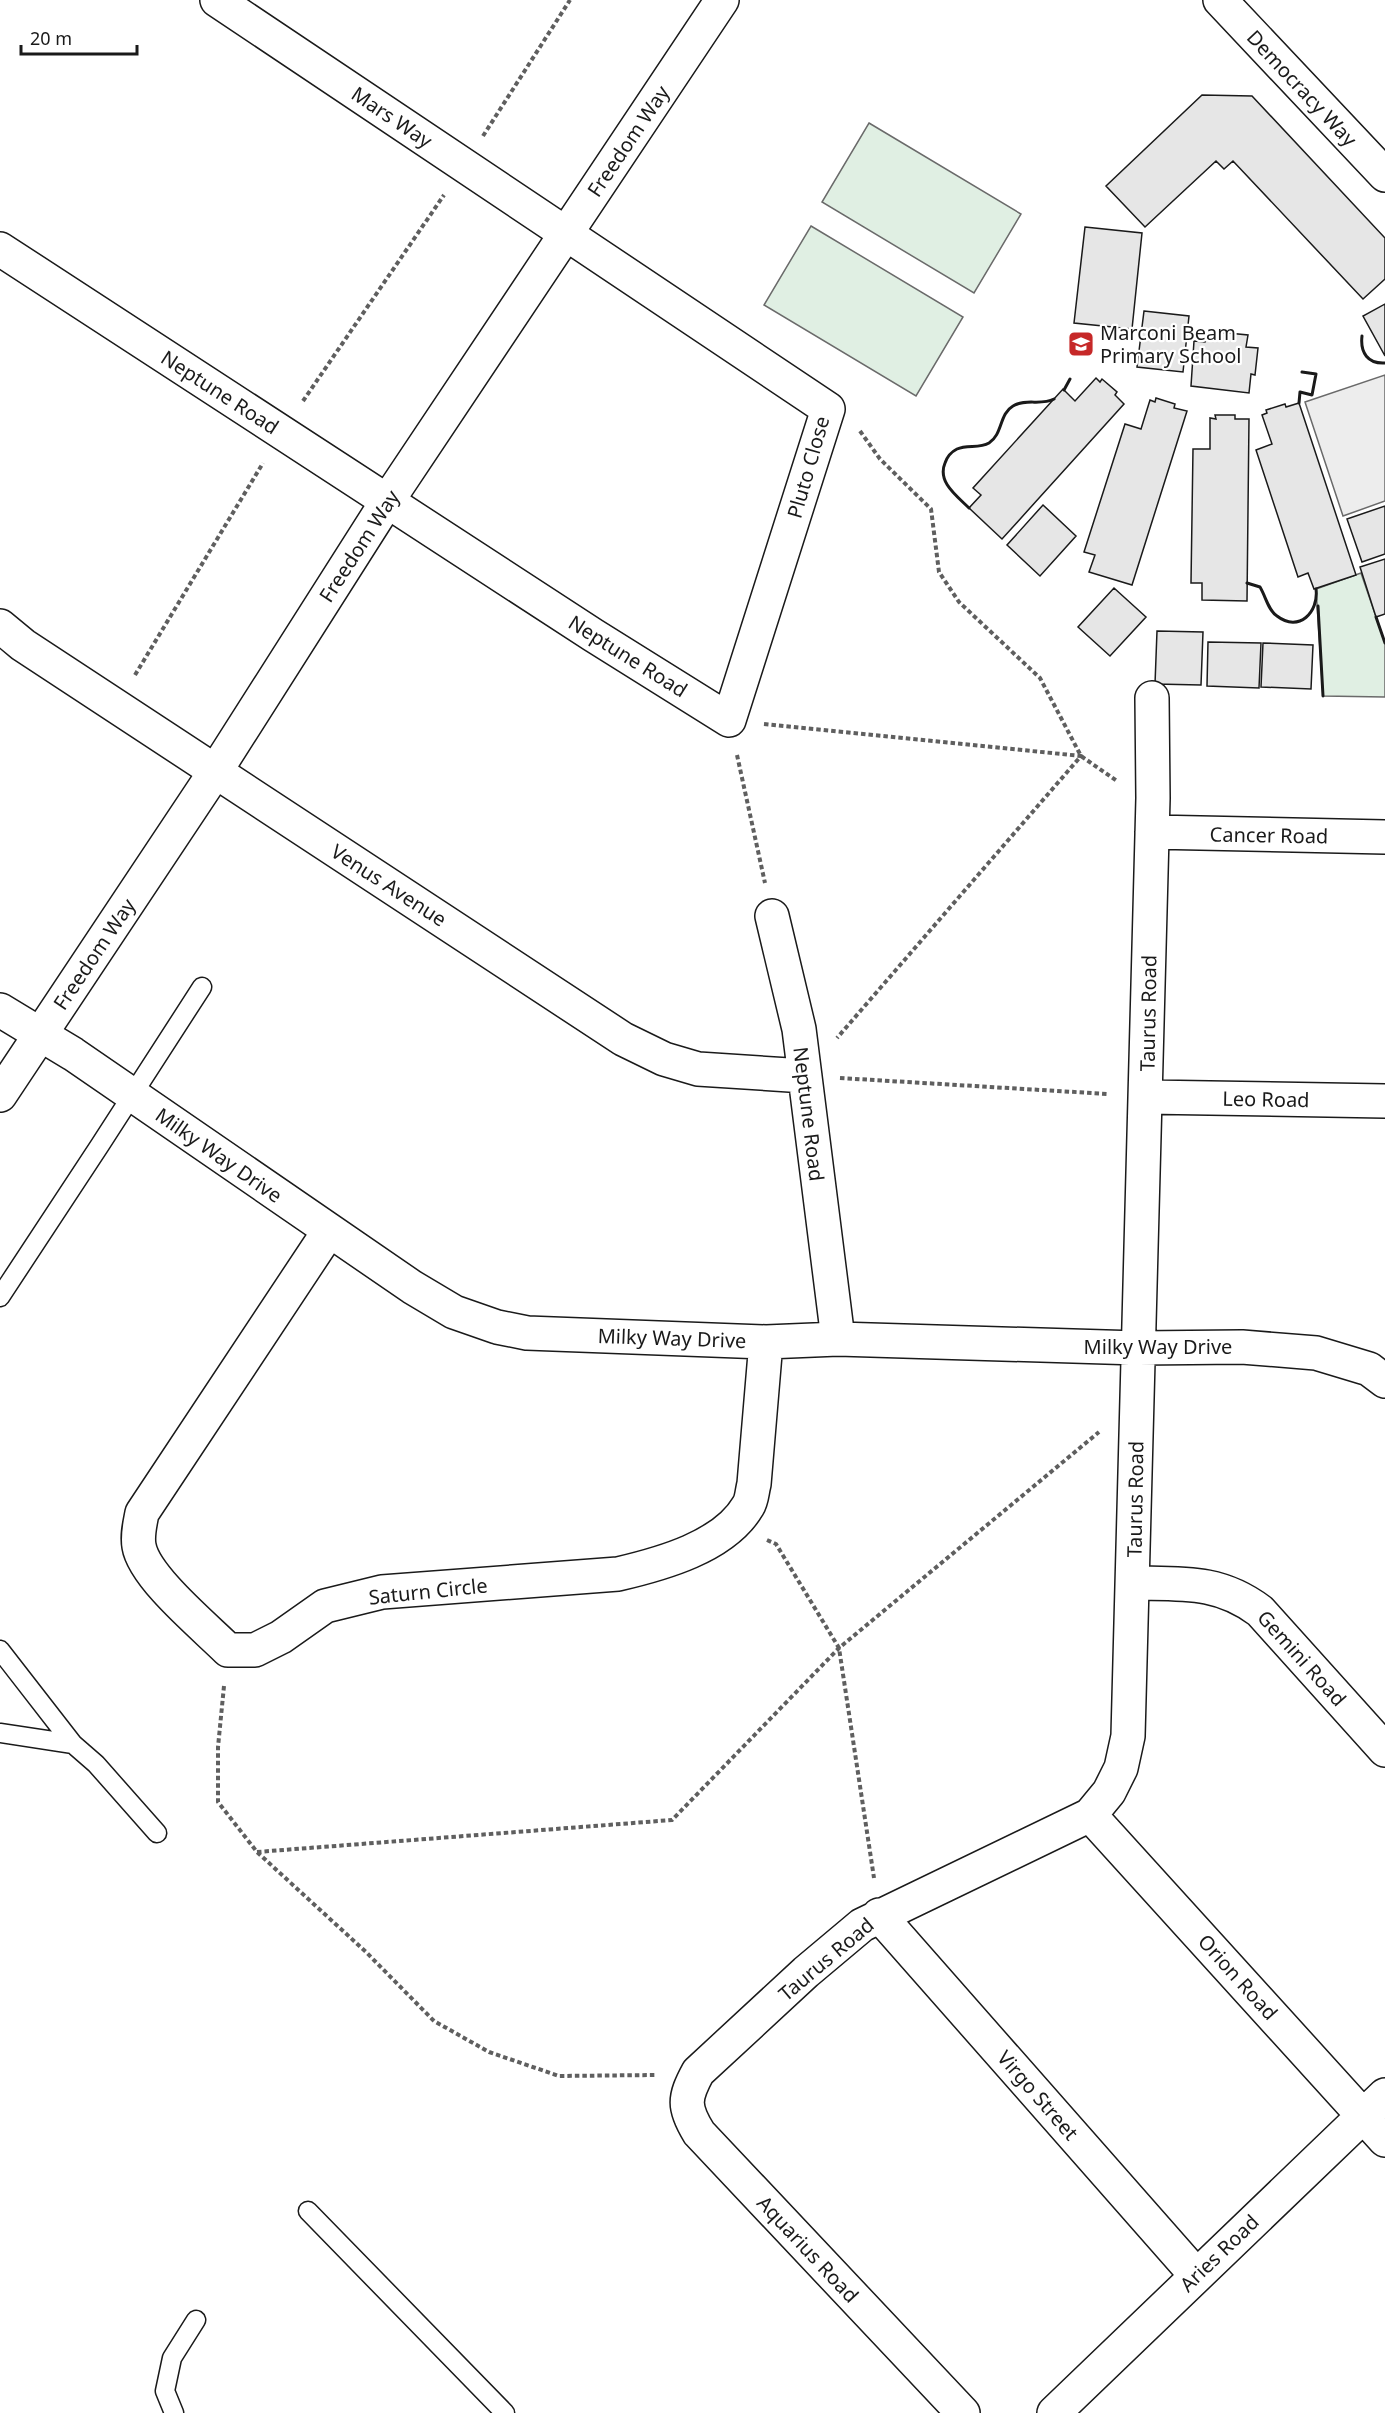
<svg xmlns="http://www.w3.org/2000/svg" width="1385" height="2413" font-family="'Noto Sans',sans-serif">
<rect width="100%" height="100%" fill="#fff"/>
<path fill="#e0efe3" stroke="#6a6a6a" stroke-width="1.5" d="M869 123 1021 214 974 293 822 202Z
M811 226 963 317 916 396 764 305Z
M1361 573 1385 643V697L1323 696 1316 589Z"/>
<path fill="#ededed" stroke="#6a6a6a" stroke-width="1.5" d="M1385 375V501L1343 516 1305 402Z"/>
<path fill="#e6e6e6" stroke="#1a1a1a" stroke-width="1.5" d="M1202 95 1252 96 1385 238V279L1363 299 1233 161 1224 169 1216 161 1145 227 1106 186Z
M1085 227 1142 233 1132 329 1074 323Z
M1385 304V356L1363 316Z
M1144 311 1189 316 1183 372 1137 367Z
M1207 331 1248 335 1246 347 1258 348 1255 375 1251 374 1249 393 1191 386 1194 341 1205 342Z
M1096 378 1100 382 1102 379 1117 392 1115 395 1124 404 1002 539 969 508 981 495 973 488 1063 389 1075 401Z
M1156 398 1175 404 1174 408 1187 411 1132 585 1089 572 1095 555 1084 552 1125 424 1141 429 1150 400 1155 402Z
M1299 403 1356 575 1314 589 1308 573 1298 577 1256 450 1272 444 1262 415 1267 413 1266 410 1285 404 1286 407Z
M1215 415H1235V419H1249L1247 601 1202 600V583H1191L1193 449H1210V418L1216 419Z
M1043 505 1076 536 1040 576 1007 545Z
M1385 506V554L1362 562 1347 519Z
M1385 559V614L1376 617 1360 567Z
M1114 588 1146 617 1110 656 1078 627Z
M1157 631 1203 632 1201 685 1155 684Z
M1208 642 1261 643 1259 688 1207 686Z
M1263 643 1313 645 1311 689 1261 687Z"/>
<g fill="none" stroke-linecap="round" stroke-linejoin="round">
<defs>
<path id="service" d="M0 1297 100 1145 202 987
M0 1650 73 1744
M0 1733 73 1744 96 1764 157 1833
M308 2211 505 2413
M174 2413 165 2391 172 2358 196 2320"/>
<path id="minor" d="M1220 0 1385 175
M0 249 593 635 729 720 828 409 217 0
M0 626 23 645 623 1039 664 1059 698 1069 805 1076
M1152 832 1385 837
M772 916 799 1029 838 1339
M0 1010 73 1054 412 1287 454 1312 497 1327 527 1333 766 1342 838 1339 1138 1348 1242 1347 1316 1353 1369 1369 1385 1381
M1147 1097 1385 1101
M329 1231 142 1513C140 1524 137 1535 139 1546 144 1577 205 1627 228 1650H255L281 1637 325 1606 382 1592 618 1574C661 1564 724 1547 748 1506 752 1500 752 1491 754 1484L766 1342
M1134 1583C1182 1584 1219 1580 1260 1611L1385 1750
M1090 1815 1385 2140
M879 1915 1196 2275
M963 2413 699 2133C683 2107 684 2098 698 2072L806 1972 862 1925 1090 1815 1109 1792 1121 1768 1128 1736 1153 798 1152 698
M1054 2413 1385 2095"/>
<path id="tertiary" d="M0 1095 215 772 388 500 722 0"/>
</defs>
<use href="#service" stroke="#1a1a1a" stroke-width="21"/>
<use href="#minor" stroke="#1a1a1a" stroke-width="36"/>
<use href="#tertiary" stroke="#1a1a1a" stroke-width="36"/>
<path stroke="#5f5f5f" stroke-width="4" stroke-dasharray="4.5 3" stroke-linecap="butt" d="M483 136 570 0
M303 401 444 195
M860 431 880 459 931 509 939 572 959 602 1040 678 1081 756 1117 781
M135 675 263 463
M764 724 1081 756 837 1038
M737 755 765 883
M840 1078 1108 1094
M767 1540 776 1544 839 1648 874 1878
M224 1686 218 1747V1802L257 1852 366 1952 434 2021 489 2052 559 2076 656 2075
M257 1852 672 1820 839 1648 1099 1432"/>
<use href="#service" stroke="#fff" stroke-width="18"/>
<use href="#minor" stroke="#fff" stroke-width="33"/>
<use href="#tertiary" stroke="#fff" stroke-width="33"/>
<path stroke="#1a1a1a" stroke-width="3" d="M1362 336C1360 353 1368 364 1385 363
M1064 390 1070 379
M1299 403 1300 392 1312 395 1316 374 1302 372
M969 508C957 496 937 482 945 463 947 457 951 452 957 449 967 444 979 449 989 443 1003 434 999 414 1013 406 1026 398 1041 406 1054 399
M1247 583 1260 587C1266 597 1268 610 1277 616 1299 633 1319 612 1316 589
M1318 606 1323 696
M1376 617 1385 643"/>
</g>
<defs>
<symbol id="school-square" viewBox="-11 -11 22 22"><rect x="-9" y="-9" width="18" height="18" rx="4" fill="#c62828" stroke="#fff"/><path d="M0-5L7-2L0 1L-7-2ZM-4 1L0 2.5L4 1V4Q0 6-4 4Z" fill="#fff"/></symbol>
</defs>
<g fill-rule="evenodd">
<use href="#school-square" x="1066" y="329" width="30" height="30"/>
</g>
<g text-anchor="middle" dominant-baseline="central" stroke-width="4.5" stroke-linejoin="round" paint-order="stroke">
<g font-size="20" fill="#1a1a1a" stroke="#fff">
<text transform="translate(1302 88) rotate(47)">Democracy Way</text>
<text transform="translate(392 117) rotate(34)">Mars Way</text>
<text transform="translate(628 141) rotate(-56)">Freedom Way</text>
<text transform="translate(220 392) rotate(33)">Neptune Road</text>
<text transform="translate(808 467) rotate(-74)">Pluto Close</text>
<text transform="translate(359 546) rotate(-57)">Freedom Way</text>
<text transform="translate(628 656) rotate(32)">Neptune Road</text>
<text transform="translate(1269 835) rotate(1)">Cancer Road</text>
<text transform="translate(389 885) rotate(33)">Venus Avenue</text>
<text transform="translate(94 954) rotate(-56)">Freedom Way</text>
<text transform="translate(1148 1013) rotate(-89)">Taurus Road</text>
<text transform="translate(1266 1099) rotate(1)">Leo Road</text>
<text transform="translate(809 1114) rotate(83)">Neptune Road</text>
<text transform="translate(219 1155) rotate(35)">Milky Way Drive</text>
<text transform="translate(672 1338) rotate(2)">Milky Way Drive</text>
<text x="1158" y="1346">Milky Way Drive</text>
<text transform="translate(1135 1499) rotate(-89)">Taurus Road</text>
<text transform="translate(428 1591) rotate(-6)">Saturn Circle</text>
<text transform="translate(1302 1658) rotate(48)">Gemini Road</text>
<text transform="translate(826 1959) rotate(-40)">Taurus Road</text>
<text transform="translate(1238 1977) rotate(48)">Orion Road</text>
<text transform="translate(1038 2095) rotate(49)">Virgo Street</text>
<text transform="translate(808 2249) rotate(47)">Aquarius Road</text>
<text transform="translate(1219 2253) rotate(-44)">Aries Road</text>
</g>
<g font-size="20" fill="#1a1a1a" stroke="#fff" text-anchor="start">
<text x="1100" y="332">Marconi Beam<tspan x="1100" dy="23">Primary School</tspan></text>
</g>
</g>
<path d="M21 45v9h116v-9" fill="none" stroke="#1a1a1a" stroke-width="3"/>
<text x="30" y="45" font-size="18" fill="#1a1a1a" stroke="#ffffff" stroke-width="4.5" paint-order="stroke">20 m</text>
</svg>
